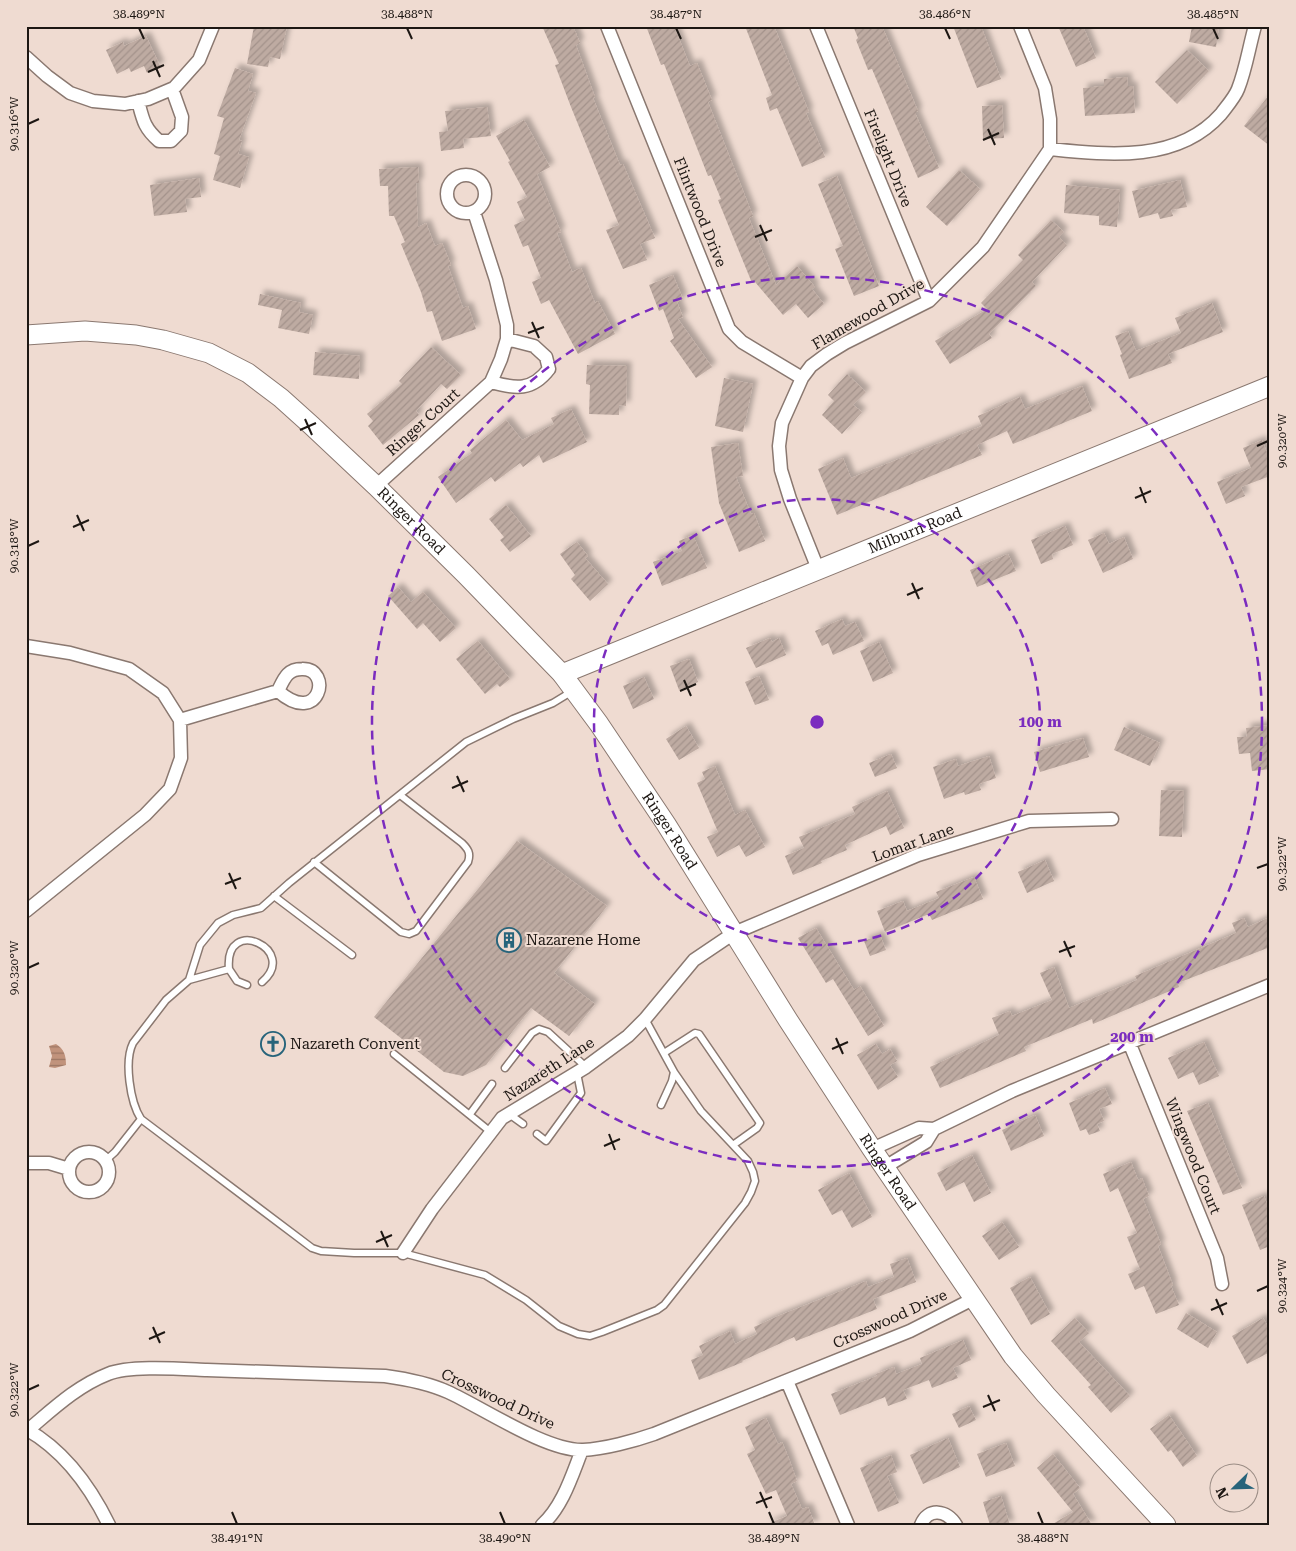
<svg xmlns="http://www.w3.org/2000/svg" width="1296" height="1551" font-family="'Roboto Serif',serif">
<defs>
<pattern id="water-rules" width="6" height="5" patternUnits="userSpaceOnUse" patternTransform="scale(1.25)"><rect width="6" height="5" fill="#c1937c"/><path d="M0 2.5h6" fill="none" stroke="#9c7764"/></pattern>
<pattern id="building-hatch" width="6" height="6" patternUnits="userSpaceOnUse" patternTransform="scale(1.25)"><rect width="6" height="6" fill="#beaba2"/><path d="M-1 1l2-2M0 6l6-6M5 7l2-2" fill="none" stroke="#a3928b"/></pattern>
<filter id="shadow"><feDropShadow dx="4.5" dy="-4.5" stdDeviation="2.5" flood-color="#0004"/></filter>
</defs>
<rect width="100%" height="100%" fill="#efdbd1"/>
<path fill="url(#water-rules)" d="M56 1044C64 1049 66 1055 66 1065L55 1068 49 1067 52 1056 49 1046Z"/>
<path fill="url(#building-hatch)" filter="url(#shadow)" d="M254 26H287L280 59 270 57 268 67 247 64Z
M542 26H573L580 43 576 45 595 97 593 98 620 165 623 164 655 238 640 244 647 260 623 269 606 230 619 225 571 107 555 65 559 64Z
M646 26H674L690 66 697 63 712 100 708 102 753 216 749 218 776 285 797 266 815 287 812 289 824 304 808 318 796 304 783 315 755 282 752 283 718 200 721 199 711 175 708 176 664 64 661 65Z
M745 26H774L809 112 806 113 825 157 802 167 777 108 770 111 766 98 772 95Z
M853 26H882L918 111 916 112V115L939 168 918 178 872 69 868 70 856 40 858 38Z
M953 26H981L1001 79 977 88Z
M1058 26H1083L1096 58 1076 67Z
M1192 26H1219L1216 47 1189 42Z
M146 36 160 66 147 73 144 66 131 72 129 68 117 74 106 50 123 42 124 46Z
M1187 50 1209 71 1177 104 1155 82Z
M235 68 253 74 248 91 256 93 239 140 242 141 238 154 249 157 240 188 213 180 220 156 214 154 224 118 217 116Z
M1127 77 1128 86H1133L1135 113 1085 116 1083 88 1104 86V79Z
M1270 94V146L1244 126Z
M1002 105 1004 138 983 139 982 106Z
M487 107 491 136 463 139 464 148 441 151 439 132 448 131 445 111Z
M524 120 550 167 537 174 561 232 557 233 572 272 581 268 595 303 598 301 615 334 578 354 549 300 541 304 532 282 541 278 528 245 523 247 514 225 525 220 517 202 527 197 508 162 510 161 496 136Z
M418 167 419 183H416L418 227 426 223 435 246 442 243 451 265 448 266 463 308 468 306 476 329 442 341 432 311 427 312 421 292 401 244 405 242 394 216H389L388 186H380L379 169Z
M959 170 980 189 947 226 926 207Z
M837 176 879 286 854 296 835 249 843 246 818 184Z
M199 178 201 197 185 199 187 212 154 216 150 185Z
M1180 180 1187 207 1171 210 1173 216 1160 219 1158 213 1139 218 1132 191Z
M1066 185 1120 190 1117 227 1099 225V216L1064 213Z
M1051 220 1064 232 1059 237 1067 245 1032 282 1036 286 989 334 992 338 950 364 935 341 987 309 981 303 1023 260 1018 255Z
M673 275 683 299 677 302 683 317 678 319 712 367 696 378 670 341 674 338 663 309 659 311 649 285Z
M260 294 301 303 299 312 313 315 309 334 278 328 282 310 258 305Z
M1212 303 1223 332 1168 354 1172 363 1129 379 1120 355 1122 354 1115 336 1128 331 1136 351 1181 333 1175 318Z
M431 347 461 375 447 389 441 384 416 411 419 415 383 445 368 426 373 421 367 414 402 384 399 381Z
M315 352 360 356 359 379 313 375Z
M587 365 627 366 626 406 619 405V415L589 414 590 385 586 384Z
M847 374 866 392 853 405 862 412 842 434 822 415 834 401 828 395Z
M724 378 753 384 743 432 715 426Z
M1082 386 1092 411 1013 444 1007 431 977 445 982 455 837 515 818 469 843 458 851 478 982 426 978 416 1020 397 1025 409Z
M571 409 587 442 543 463 539 455 523 467 520 463 495 482 491 477 456 503 438 477 472 453 470 450 506 420 522 440 554 424 551 418Z
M1262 440 1270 460V476L1241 487 1245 496 1226 504 1217 482 1251 468 1243 448Z
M738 443 743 476 736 477 751 514 754 513 765 541 739 552 719 503 711 447Z
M506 505 531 536 510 552 500 540 504 537 489 519Z
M1065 526 1073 545 1052 554 1053 559 1041 564 1031 540Z
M1104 533 1109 544 1124 537 1133 559 1103 573 1088 540Z
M693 535 707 568 662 586 653 562 682 551 679 541Z
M577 542 588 556 585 558 608 584 590 601 571 579 575 575 560 554Z
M1008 554 1016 571 977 587 970 570Z
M398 587 411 602 423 592 456 628 440 642 423 623 417 629 388 596Z
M842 619 845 626 855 622 864 641 833 655 828 643 822 646 815 631Z
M770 638 772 642 779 638 786 655 756 668 746 648Z
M478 641 510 679 500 687 497 684 485 694 456 659Z
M879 642 893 673 873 682 860 651Z
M689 659 698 682 679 690 670 666Z
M759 676 769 700 755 705 745 682Z
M644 677 654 699 633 709 623 686Z
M1270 725V769L1252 771 1250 753 1239 754 1237 737H1247L1246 728Z
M686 726 699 748 679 760 666 739Z
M1124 727 1160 743 1150 766 1114 750Z
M1083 738 1089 757 1040 772 1034 752Z
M891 754 897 768 875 777 869 763Z
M989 756 996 778 979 784 981 790 965 795 964 792 944 799 933 767 956 759 958 766Z
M715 766 735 815 745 810 765 847 746 857 739 845 717 857 707 837 718 832 697 783 705 779 702 772Z
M1161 790 1184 791 1182 837 1159 836Z
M887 791 904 828 890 835 886 826 845 845 847 850 821 861 822 863 793 875 785 856 804 848 799 837 855 814 852 807Z
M517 841 607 906 554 973 595 1004 569 1036 531 1008 486 1065 463 1076 444 1072 374 1017Z
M1045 860 1054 881 1027 893 1018 872Z
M974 877 983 899 932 920 929 914 885 932 877 911 903 901 907 911 939 898 936 892Z
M1270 917V947L1178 983 1179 987 1093 1024 1092 1019 1024 1047 1026 1051 940 1088 930 1067 999 1035 992 1018 1010 1011 1012 1016 1052 1000 1040 973 1054 967 1069 1008 1137 980 1135 976 1236 933 1232 923 1244 918 1248 927Z
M816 928 854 990 860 986 884 1026 868 1036 833 979 826 983 798 938Z
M880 935 886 950 870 956 864 941Z
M1204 1042 1219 1076 1199 1085 1193 1072 1178 1079 1168 1058Z
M876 1044 882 1054 890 1049 897 1061 890 1065 898 1077 878 1090 857 1055Z
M1105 1088 1112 1104 1099 1109 1104 1121 1097 1124 1100 1131 1089 1135 1086 1129 1080 1131 1069 1103Z
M1208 1103 1242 1188 1223 1195 1187 1111Z
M1035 1115 1044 1136 1011 1151 1002 1130Z
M972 1155 991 1193 974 1202 964 1182 946 1191 937 1173Z
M1131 1162 1138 1180 1142 1178 1149 1196 1143 1199 1161 1244 1158 1246 1173 1285 1171 1286 1179 1305 1156 1314 1144 1286 1135 1290 1128 1274 1140 1269 1127 1237 1137 1233 1118 1188 1110 1192 1103 1174Z
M849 1173 872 1217 852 1228 842 1210 832 1215 818 1190Z
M1264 1196 1270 1211V1246L1260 1250 1242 1205Z
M1002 1222 1019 1247 999 1260 982 1236Z
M907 1258 916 1282 873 1299 877 1309 796 1341 794 1337 742 1361 743 1362 699 1380 691 1360 703 1355 699 1346 730 1331 735 1344 757 1334 754 1327 778 1316 866 1281 868 1287 894 1277 890 1264Z
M1030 1277 1050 1314 1031 1325 1010 1288Z
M1186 1313 1217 1332 1208 1348 1177 1329Z
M1075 1318 1089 1333 1079 1342 1130 1396 1111 1413 1088 1387 1091 1385 1051 1341Z
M1263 1318 1270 1330V1352L1247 1364 1232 1336Z
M963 1340 971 1360 953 1368 958 1378 932 1388 929 1380 903 1390 907 1399 888 1406 885 1397 840 1415 831 1394 877 1376 876 1374 894 1367 896 1374 922 1364 920 1358Z
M969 1406 976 1420 959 1428 952 1414Z
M1169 1415 1197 1456 1183 1467 1171 1450 1168 1452 1150 1429Z
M766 1418 778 1444 782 1442 788 1456 797 1481 791 1484 802 1509 808 1507 815 1525H765L787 1516 776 1490 766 1494 747 1454 755 1450 745 1427Z
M948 1438 960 1467 923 1484 910 1455Z
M1006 1443 1015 1466 986 1477 977 1454Z
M1053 1454 1080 1488 1073 1494 1092 1525H1051L1073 1512 1037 1468Z
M891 1455 897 1472 887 1476 899 1503 878 1512 860 1468Z
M1001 1496 1010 1525H990L983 1502Z"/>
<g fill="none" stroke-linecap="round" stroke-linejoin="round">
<defs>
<path id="lane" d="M571 692 553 703 513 719 466 742 289 883 261 908 233 915 218 923 200 945 189 980 166 1000 133 1043C124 1061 130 1102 141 1119L312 1248 321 1251 354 1253H403L485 1275 526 1300 559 1326 578 1334 590 1336 602 1332 657 1310 664 1305 745 1203 751 1192 755 1181 753 1172 748 1161 701 1111 674 1072
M314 862 401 932 409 934 416 931 468 862C471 853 468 849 462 843L400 795
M274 896 352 955
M229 969C224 914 300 950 262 982
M189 980 229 969 237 981 247 985
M645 1019 674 1072 672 1081 661 1105
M664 1053 695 1033 699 1034 760 1123 757 1128 733 1145
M394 1054 492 1133
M505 1068 532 1033 539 1029 548 1032 586 1067
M470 1114 492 1084
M509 1114 523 1124
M537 1134 546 1141 581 1093 577 1073
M105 1161 115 1152 141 1119"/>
<path id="street" d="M607 26 729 329 742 342 802 378
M816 26 929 301
M26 57 47 76 70 93 93 101 125 104 148 99 174 88 199 60 213 26
M138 101C143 120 144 128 159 141H171L181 131 182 117 172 89
M1050 149C1108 155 1178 163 1221 114 1227 106 1235 97 1238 89 1246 69 1249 47 1255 26
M447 194a19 19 0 1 1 38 0a19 19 0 1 1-38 0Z
M491 382C516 389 532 391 549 369L546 357 534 346 507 339
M376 486 491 382 501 359 507 339V325L496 280 474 212
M818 569 790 499 781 470 779 446 782 423 802 378 811 366 827 354 845 343 929 301 983 247 1050 149V119L1045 88 1020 26
M26 646 70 653 129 669 163 693 180 720 181 758 170 789 145 815 26 911
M180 720 278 691C320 728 333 668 302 669 287 669 284 679 278 691
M1129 1042 1217 1258 1222 1284
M872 1149 919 1128 934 1129 1012 1091 1270 985
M69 1172a20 20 0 1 1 40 0a20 20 0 1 1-40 0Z
M26 1163H49L69 1169
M885 1167 926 1142 934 1129
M403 1253 432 1209 502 1118 586 1067 628 1036 645 1019 694 960 734 933 918 855 1029 821 1112 819
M787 1381 848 1525
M26 1429C65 1451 90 1486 109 1525
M28 1430C53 1409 77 1386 108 1374 130 1365 182 1369 207 1370 266 1372 326 1374 385 1376 407 1379 428 1383 448 1392 483 1408 546 1451 583 1450 604 1449 634 1441 654 1434L910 1331 973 1299
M542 1525C563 1506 572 1475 582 1450
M921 1525C928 1507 947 1510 956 1525"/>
<g id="secondary">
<path id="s1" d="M26 335 85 331 136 335 163 340 209 353 248 373 281 398 311 425 376 486 466 575 562 674 599 724 666 824 788 1020 872 1149 1013 1356 1046 1395 1166 1525"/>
<path id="s2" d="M562 674 1270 386"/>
</g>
</defs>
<use href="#lane" stroke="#8a7870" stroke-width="9"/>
<use href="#street" stroke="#8a7870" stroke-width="15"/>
<use href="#secondary" stroke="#8a7870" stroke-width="21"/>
<use href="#lane" stroke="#fff" stroke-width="6"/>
<use href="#street" stroke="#fff" stroke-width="12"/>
<use href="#secondary" stroke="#fff" stroke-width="19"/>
</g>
<path fill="none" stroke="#1d1713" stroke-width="2" d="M139 28 144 39M407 28 412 39M676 28 681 39M945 28 950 39M1213 28 1218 39M153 61 160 77M148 72 164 65M28 124 39 119M988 129 995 145M983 140 999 133M760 225 767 241M755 237 772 230M532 322 539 338M528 333 544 327M305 419 312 435M300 430 316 423M1257 446 1268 441M1140 487 1146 503M1135 498 1151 491M77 515 84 531M73 527 89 520M28 546 39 541M912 583 919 599M907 595 923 588M684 680 691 696M680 691 696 684M457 776 464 792M452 788 468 781M1257 868 1268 864M229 873 236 889M225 884 241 878M1064 941 1071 957M1059 952 1075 946M28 968 39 963M836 1038 843 1054M832 1049 848 1042M609 1134 615 1150M604 1146 620 1139M381 1231 388 1247M376 1242 392 1235M1257 1291 1268 1286M1216 1299 1223 1315M1211 1310 1227 1303M153 1327 160 1343M149 1339 165 1332M28 1390 39 1385M988 1395 995 1411M983 1407 1000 1400M760 1492 767 1508M756 1503 772 1497M232 1512 237 1524M500 1512 505 1524M769 1512 774 1524M1038 1512 1043 1524"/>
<g fill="none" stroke="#7b2cbf" stroke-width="2.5" stroke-dasharray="9 6">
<circle cx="817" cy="722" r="223"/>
<circle cx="817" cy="722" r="445"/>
</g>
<defs>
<symbol id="building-ring" viewBox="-11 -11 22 22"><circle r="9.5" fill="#efdbd1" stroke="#27647b" stroke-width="1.5"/><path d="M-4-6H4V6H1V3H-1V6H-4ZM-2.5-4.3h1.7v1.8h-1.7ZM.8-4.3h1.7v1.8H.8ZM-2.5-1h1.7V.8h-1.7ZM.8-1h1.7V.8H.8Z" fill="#27647b"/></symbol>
<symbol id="church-ring" viewBox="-11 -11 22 22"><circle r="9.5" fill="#efdbd1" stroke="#27647b" stroke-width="1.5"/><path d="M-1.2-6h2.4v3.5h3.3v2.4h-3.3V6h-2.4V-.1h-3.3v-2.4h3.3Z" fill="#27647b"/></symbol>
</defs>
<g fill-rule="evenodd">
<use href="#building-ring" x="495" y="926" width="28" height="28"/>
<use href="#church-ring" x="259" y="1030" width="28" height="28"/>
</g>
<g text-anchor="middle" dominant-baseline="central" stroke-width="4" stroke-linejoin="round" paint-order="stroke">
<g font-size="15" fill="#1d1713" stroke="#efdbd1">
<text transform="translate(888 158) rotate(68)">Firelight Drive</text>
<text transform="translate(700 212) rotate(68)">Flintwood Drive</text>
<text transform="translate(868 314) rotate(-30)">Flamewood Drive</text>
<text transform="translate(423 422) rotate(-42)">Ringer Court</text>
<text stroke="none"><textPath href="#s1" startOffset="450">Ringer Road</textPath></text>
<text stroke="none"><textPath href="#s2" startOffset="381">Milburn Road</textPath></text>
<text stroke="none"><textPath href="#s1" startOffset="855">Ringer Road</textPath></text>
<text transform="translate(913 843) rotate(-20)">Lomar Lane</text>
<text transform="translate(549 1069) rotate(-33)">Nazareth Lane</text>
<text transform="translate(1193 1156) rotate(68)">Wingwood Court</text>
<text stroke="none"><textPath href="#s1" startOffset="1260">Ringer Road</textPath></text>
<text transform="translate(890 1319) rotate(-24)">Crosswood Drive</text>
<text transform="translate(498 1399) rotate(25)">Crosswood Drive</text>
</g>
<g font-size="15" fill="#1d1713" stroke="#efdbd1" text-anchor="start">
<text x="526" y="940">Nazarene Home</text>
<text x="290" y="1044">Nazareth Convent</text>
</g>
</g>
<circle cx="817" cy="722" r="8" fill="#7b2cbf" stroke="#efdbd1" stroke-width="2.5"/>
<g font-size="15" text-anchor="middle" font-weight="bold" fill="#7b2cbf" stroke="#efdbd1" stroke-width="4" stroke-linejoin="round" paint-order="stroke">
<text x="1040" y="727">100 m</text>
<text x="1132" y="1042">200 m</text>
</g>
<rect width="1296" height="1551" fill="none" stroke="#efdbd1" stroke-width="55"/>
<g transform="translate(1234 1488) rotate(247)"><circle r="24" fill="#efdbd1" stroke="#9b8d85"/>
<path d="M0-4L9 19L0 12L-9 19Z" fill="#27647b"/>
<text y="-8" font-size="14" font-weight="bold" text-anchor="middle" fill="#1d1713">N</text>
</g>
<rect x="28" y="28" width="1240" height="1496" fill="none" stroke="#1d1713" stroke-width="2"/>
<g font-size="12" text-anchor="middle" fill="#1d1713">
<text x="139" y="18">38.489°N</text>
<text x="407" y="18">38.488°N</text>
<text x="676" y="18">38.487°N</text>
<text x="945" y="18">38.486°N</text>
<text x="1213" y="18">38.485°N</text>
<text transform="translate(14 124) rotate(-90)" y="4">90.316°W</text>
<text transform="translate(1282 441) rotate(-90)" y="4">90.320°W</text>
<text transform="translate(14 546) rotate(-90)" y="4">90.318°W</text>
<text transform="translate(1282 864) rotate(-90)" y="4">90.322°W</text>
<text transform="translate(14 968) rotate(-90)" y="4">90.320°W</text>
<text transform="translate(1282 1286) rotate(-90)" y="4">90.324°W</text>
<text transform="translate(14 1390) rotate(-90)" y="4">90.322°W</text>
<text x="237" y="1542">38.491°N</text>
<text x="505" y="1542">38.490°N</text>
<text x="774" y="1542">38.489°N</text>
<text x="1043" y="1542">38.488°N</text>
</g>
</svg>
